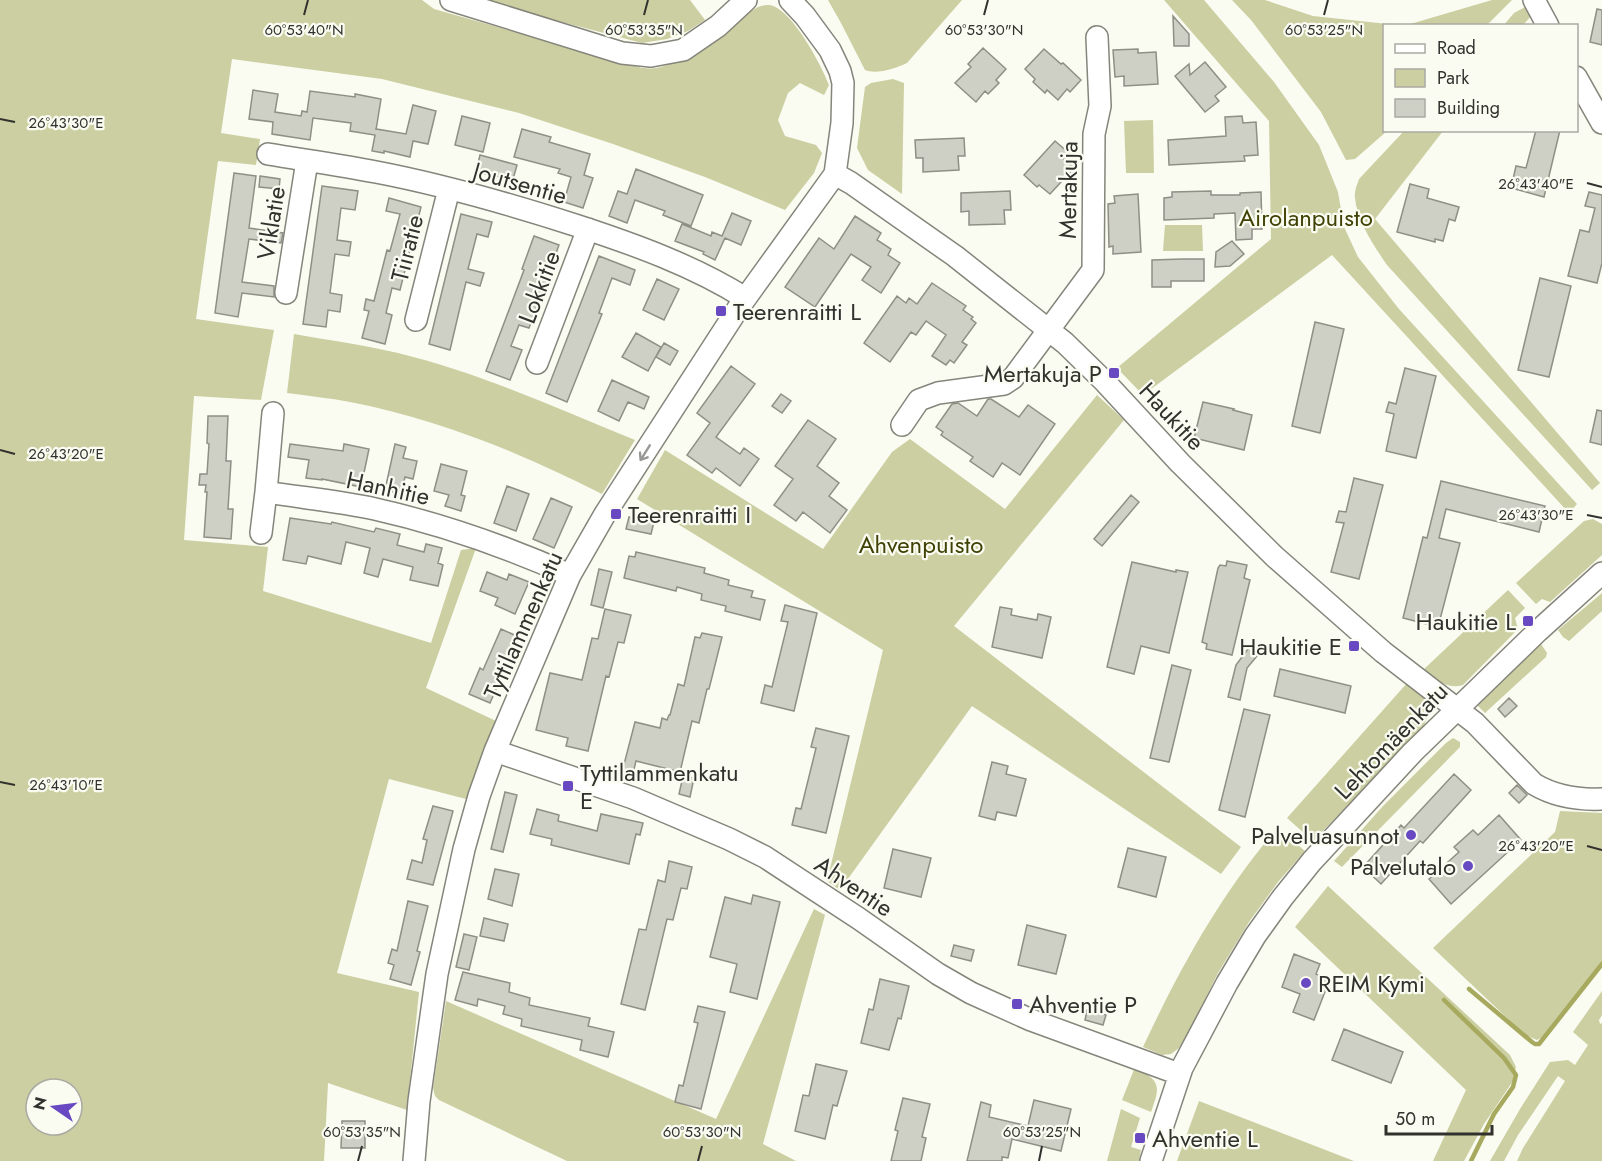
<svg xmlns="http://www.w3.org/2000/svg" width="1602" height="1161" font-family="Jost,sans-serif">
<rect width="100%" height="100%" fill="#fafbf1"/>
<path fill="#cccfa1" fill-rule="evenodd" d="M0 0H422L434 9 642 68C646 68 651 69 656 68 677 65 708 44 726 32 739 23 753 4 769 5 791 7 822 66 829 85L824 95 800 83 788 93 778 120 785 136 816 145 822 153 814 173 785 210 705 177 613 144 519 113 382 79 232 59 221 133 260 139 256 165 218 161 196 319 274 330 261 400 194 396 184 540 268 547 263 591 431 643 461 550 476 548 426 688 496 721 466 799 389 779 337 973 419 992 407 1110 328 1083 324 1161H0ZM36 1089H72V1125H36Z
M482 0H690L705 20 688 31 667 39 642 43 516 10Z
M828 0H962L907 63C896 68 877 75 865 70L841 23Z
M1164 0H1204L1274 82 1319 145 1338 192 1344 227 1358 257 1399 309 1577 504 1569 513 1332 255 1143 395 1117 368 1271 239 1269 121Z
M1232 0H1265L1313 16 1397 25 1384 26V130L1387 131 1355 159 1346 160 1321 112 1251 20Z
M1492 0H1512L1487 25H1407Z
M1525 7 1531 16 1523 25 1503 26 1514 13Z
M893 79 904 83 902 194 868 170 857 148 865 87 871 83Z
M1153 120 1154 173H1126L1124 121Z
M1405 130 1443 131 1375 219 1600 483 1592 490 1387 265C1374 246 1357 221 1355 198 1354 191 1357 185 1359 179Z
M1165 225H1202L1203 251H1163Z
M294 334C328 340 364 345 398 353 480 373 557 408 635 440L602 494C523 454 439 419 350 402 330 398 308 396 287 393Z
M1097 395 1124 420 954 626 1241 847 1221 874 972 706 840 890 827 881 883 650 637 499 665 450 823 549 892 452 910 439 1005 509Z
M1593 519 1602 524V555L1550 602 1542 599 1536 604 1516 583 1584 521Z
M1508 590 1525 608 1515 618 1518 629 1463 685C1447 690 1435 679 1423 670Z
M1602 593V611L1569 641 1563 637 1558 630Z
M1541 644 1547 653 1546 657 1485 713 1476 704Z
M1408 682C1425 697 1435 706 1422 729L1313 841 1287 818Z
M1453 738 1460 742V747L1342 867 1334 861 1383 806 1446 743Z
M1560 811 1602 813V962L1549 1034 1537 1040 1525 1035 1433 948 1555 832Z
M1281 831 1305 851 1278 882 1249 922 1218 973 1186 1038 1179 1048 1171 1054 1162 1055 1143 1047C1178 972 1219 897 1273 833Z
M1328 886 1510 1055 1516 1067 1513 1081 1484 1124 1464 1161H1433L1466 1090 1295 927Z
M814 909 825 915 763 1144 796 1161H567L439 1100 435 1096 433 1088 446 1001 716 1119Z
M1602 991V1015L1599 1020 1600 1024 1602 1023V1161H1517L1523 1148 1565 1081 1558 1076 1518 1135 1504 1161H1490L1520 1109 1550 1062 1568 1060 1575 1065 1588 1045 1573 1032Z
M1135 1067C1160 1081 1161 1085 1151 1112L1122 1100Z
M1199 1101 1354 1161H1177Z
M1121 1109 1140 1118 1131 1147 1141 1150 1139 1161H1107Z"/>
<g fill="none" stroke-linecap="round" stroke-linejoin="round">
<path stroke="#a6a95e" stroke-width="4.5" d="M1469 989 1532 1042 1535 1044H1539L1602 964
M1444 1000 1504 1058 1516 1075 1513 1087 1494 1114 1471 1161"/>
</g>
<path fill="#cecfc5" stroke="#8f8f86" stroke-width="1.5" d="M1597 9 1602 10V45L1590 42Z
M1173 16 1189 34V46H1174Z
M983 48 1006 69 996 80 999 83 988 94 985 91 976 102 955 83 971 67 968 64Z
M1044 49 1061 64 1063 63 1081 80 1070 92 1067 89 1058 100 1047 90 1045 93 1033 82 1035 79 1025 69Z
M1138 49V53L1156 52 1158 84 1124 86V76L1115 77 1113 50Z
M1205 62 1226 87 1215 96 1219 101 1205 112 1175 76 1189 64 1190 75Z
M253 90 278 94 275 112 301 116 302 111 307 112 310 91 355 97V94L381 99 376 130V129L406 134 413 105 436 111 428 144 413 141 410 157 384 151V153L372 151 375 135 350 131 351 123 313 118 310 140 272 134 273 122 249 119Z
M462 116 490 123 483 152 455 145Z
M1242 116 1243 123 1256 122 1258 155 1244 156 1245 161 1169 165 1168 140 1226 136 1225 117Z
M522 129 551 137 549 142 590 154 584 175 593 178 583 208 564 202 571 177 558 173 560 169 514 157Z
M1536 130H1560L1544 197 1511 188 1516 166 1526 168Z
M964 138 965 156H958L959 170 923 172V158H916L915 140Z
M1055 141 1069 153 1064 159 1074 168 1050 194 1039 185 1037 187 1024 175Z
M480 155 517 165 512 183 499 180 500 177 476 172Z
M636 169 703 195 691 226 663 215 665 211 635 200 627 223 609 216 618 191 627 194Z
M234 173 256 176 249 228 283 233 281 243 249 239 242 282 274 286V297L242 293 238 317 215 313Z
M260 176 280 179 279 189 259 187Z
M1410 184 1429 189 1427 198 1459 207 1455 221 1449 219 1443 241 1435 239V242L1397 232Z
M322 186 358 191 355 210 341 208 337 240 351 242 349 256 335 254 330 293 342 295 340 312 328 310 326 327 303 324Z
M1010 191 1011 210H1004L1005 224 969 225V211L961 212V193Z
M1211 191V195H1240V193L1261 192 1262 229H1252V239L1236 240 1235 213 1214 214V218L1164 220V198L1172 197V192Z
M1589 192 1602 195V263L1597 283 1568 276 1580 230 1589 232 1595 208 1585 206Z
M1138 194 1141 252 1113 254V246L1109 247 1108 204 1115 203 1114 196Z
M389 198 421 207 400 290 392 288 386 313 392 315 385 344 362 338 369 311 364 310 366 299 374 301 387 250 390 251 400 214 386 211Z
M732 213 751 221 741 245 725 238 715 260 703 254 704 252 675 241 682 224 711 236 712 232 722 236Z
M461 214 492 222 488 237 477 234 468 269 484 273 480 286 466 282 450 350 429 344Z
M855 216 881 233 877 240 891 249 888 255 900 263 881 293 862 280 871 267 851 254 815 307 785 287 819 238 834 249Z
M534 236 559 245 529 328 519 325 511 346 522 350 510 380 486 371 524 270 522 269Z
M1232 241 1244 254 1230 266 1215 267 1216 252Z
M599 256 635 270 630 285 612 278 599 313 602 314 567 402 546 393Z
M1183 259H1204V281H1171V287H1152V260Z
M1540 278 1571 286 1549 377 1518 370Z
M657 279 679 289 664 320 643 310Z
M932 283 966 306 963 310 973 317 971 319 976 323 962 342 967 345 954 363 950 360 946 365 932 356 946 335 926 321 916 335 911 332 890 362 864 343 897 296 906 303 909 298 917 304Z
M1315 322 1344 329 1320 433 1292 426Z
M636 333 661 347 648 371 622 357Z
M664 343 678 351 670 365 656 357Z
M731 366 755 384 716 437 740 454 744 448 759 459 740 486 716 468 712 473 687 455 710 423 697 413Z
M1405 368 1436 376 1416 458 1386 451 1394 414 1386 412 1389 402 1396 404Z
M612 380 649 397 644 409 628 402 619 421 598 411Z
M781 394 791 401 782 413 772 406Z
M988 399H991L1019 417 1028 405 1055 424 1020 475 1002 463 993 477 970 461 973 457 941 435 943 432 936 427 952 404 958 403 977 416Z
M1203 402 1234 409 1233 410 1252 415 1244 450 1194 438Z
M1597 410 1602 411V445L1590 442Z
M208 416H228L226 461H231L228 509H233L231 539 204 537 207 492H205L206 485H199L200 474H207L209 444 207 443Z
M808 420 836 439 817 466 839 483 829 496 847 510 830 533 803 512 796 521 774 505 793 479 775 466Z
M290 444 343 451 344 444 369 449 361 487 322 479V480L306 478 309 460 288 457Z
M395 444 406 447 403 458 417 461 413 479 405 477 401 494 385 490Z
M441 464 467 471 461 495 465 496 461 511 445 506 449 495 434 491Z
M1354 478 1383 485 1359 579 1331 572 1344 523 1336 522 1339 511 1346 512Z
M1441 481 1545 506 1539 532 1446 509 1439 538 1460 543 1438 627 1403 618 1423 537 1427 538Z
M507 486 529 494 516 531 494 523Z
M1131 495 1139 502 1102 546 1094 539Z
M551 498 572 507 554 548 533 539Z
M629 517 654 522 651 534 626 529Z
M290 518 331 524 332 522 374 532 376 528 400 534 397 545 424 552 426 544 442 548 438 563 443 565 438 586 410 580 413 567 383 559 378 577 364 573 370 548 346 542 341 564 308 556 306 564 283 560Z
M636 552 705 568 704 573 729 580 728 585 753 591 751 597 765 600 760 620 725 611 726 606 701 600 702 594 677 587 676 591 624 578 629 556 635 557Z
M1227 561 1247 565 1244 578 1250 580 1232 655 1206 649 1207 644 1202 642 1218 568 1220 565 1226 566Z
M1132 562 1176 572V570L1188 572 1169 653 1141 646 1134 674 1107 667Z
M599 569 612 572 603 608 591 605Z
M487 572 507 580 509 574 529 582 515 614 495 605 498 598 480 591Z
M785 605 817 613 794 711 761 703 765 685 772 687 788 622 781 621Z
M1000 607 1012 609 1011 615 1037 620 1038 614 1051 617 1042 658 992 647Z
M605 609 631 615 624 643 618 642 609 677 606 676 588 751 566 746 568 738 536 730 550 673 582 680 592 638 598 639Z
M501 629 519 637 490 703 469 694 480 668 483 670Z
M702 633 722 637 709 689H707L699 723 692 721 680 772 636 761 632 778 621 776 635 722 660 728 662 718 667 720 669 715H670L678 684 684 686 695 637 700 638Z
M1253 642 1262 650 1247 668 1240 700 1228 697 1236 665Z
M1172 665 1191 670 1169 762 1150 758Z
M1280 669 1351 686 1345 713 1274 696Z
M1509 698 1517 706 1505 717 1498 709Z
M1244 709 1270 715 1245 817 1219 810Z
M816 728 849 736 826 833 792 825 796 808 801 809 816 748 811 747Z
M992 762 1008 766 1006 774 1026 779 1016 816 997 812 995 820 979 816Z
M1454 774 1471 790 1423 843 1420 841 1381 884 1363 867 1401 825 1404 828Z
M683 776 694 778 690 797 679 794Z
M1517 785 1527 795 1519 803 1509 793Z
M505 792 517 795 503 852 491 849Z
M433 806 453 811 433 885 407 879 412 860 422 863 427 840 423 839Z
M537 809 559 815 558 821 597 831 601 814 643 823 640 835 636 834 629 864 551 845 552 839 530 834Z
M1499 815 1521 840 1451 904 1429 879 1459 852 1454 847 1473 830 1478 835Z
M1128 848 1166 857 1156 897 1118 887Z
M893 849 931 858 921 897 884 888Z
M669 861 692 867 687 889 681 888 673 920 667 919 645 1010 621 1004 639 929 646 930 658 880 665 882Z
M495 869 519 874 512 906 488 899Z
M753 895 780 902 757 999 730 992 737 964 710 957 725 897 751 904Z
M408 901 428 906 417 951 420 952 411 985 390 979 394 965 388 963 392 949 397 951Z
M484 918 508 924 504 941 480 936Z
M1027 925 1066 935 1056 974 1018 965Z
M464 934 477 937 469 970 456 967Z
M954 945 974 950 971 961 951 956Z
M1294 954 1320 964 1316 974 1330 979 1314 1020 1293 1012 1300 994 1282 987Z
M463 972 510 983 509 992 530 998 529 1005 590 1018 588 1026 614 1032 608 1057 580 1050 582 1040 521 1026 522 1019 503 1014 505 1006 478 999 477 1006 455 1000Z
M880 979 909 986 901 1019 898 1018 889 1050 861 1043 869 1009 873 1010Z
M698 1006 725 1012 701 1109 675 1102 679 1085 683 1086 698 1023 694 1022Z
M1087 1010 1106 1015 1103 1025 1085 1020Z
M1344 1029 1403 1052 1391 1083 1332 1060Z
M816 1064 847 1071 837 1106 833 1105 825 1139 795 1131 803 1095 809 1096Z
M903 1098 930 1104 922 1137 926 1138 921 1161H891L898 1131 895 1130Z
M1034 1100 1071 1109 1061 1151 1012 1139 1008 1158 1002 1157V1161H967L981 1102 991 1105 989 1117 1028 1126Z
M342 1121H365V1148H341Z"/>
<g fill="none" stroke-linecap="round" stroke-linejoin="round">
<defs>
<path id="minor" d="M451 0 622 53 651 56 683 50 718 26 746 0
M1534 0 1548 26
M1576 77 1602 123
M268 154C304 160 340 165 376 172 444 185 513 205 578 226 636 245 694 266 745 298
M835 174 851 183 955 256 1065 343 1105 382 1180 463 1275 557 1383 652 1475 723 1534 784C1554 796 1579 800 1602 799
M286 293 307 161
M416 320 449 189
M537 363 588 229
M273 413 266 492C303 498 339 501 375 509 442 524 507 547 570 575
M902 425 919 400 938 393 1004 384 1013 378 1093 270 1094 134 1100 106 1097 37
M261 533 266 492
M495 751 633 798 729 839 765 857 858 918 938 974 971 993 1031 1020 1179 1074
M414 1161 419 1101 437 974 464 849 479 796 495 751 570 575 605 514 737 310 835 174 842 123 843 83 840 71 830 50 805 16 790 0
M1151 1161 1182 1068 1227 983 1255 936 1283 897 1312 861 1413 752 1538 631 1602 573"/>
</defs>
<use href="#minor" stroke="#85857c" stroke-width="24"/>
<use href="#minor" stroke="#fff" stroke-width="21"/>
</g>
<defs><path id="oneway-shaft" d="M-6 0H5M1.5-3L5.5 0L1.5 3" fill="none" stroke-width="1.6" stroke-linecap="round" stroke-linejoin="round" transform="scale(1.5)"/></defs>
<use stroke="#989896" href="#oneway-shaft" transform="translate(645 453) rotate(122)"/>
<path fill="none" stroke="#31312d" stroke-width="2" d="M304 15 308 0M644 15 648 0M984 15 988 0M1324 15 1328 0M0 119 15 122M1587 183 1602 187M0 450 15 454M1587 515 1602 518M0 782 15 785M1587 846 1602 850M358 1161 362 1146M698 1161 702 1146M1039 1161 1042 1146"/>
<g fill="#6849c1" stroke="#fafbf1" stroke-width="2">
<rect x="715" y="305" width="12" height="12" rx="3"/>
<rect x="1108" y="367" width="12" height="12" rx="3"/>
<rect x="610" y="508" width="12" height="12" rx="3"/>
<rect x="1522" y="615" width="12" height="12" rx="3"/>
<rect x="1348" y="640" width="12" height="12" rx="3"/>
<rect x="562" y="780" width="12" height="12" rx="3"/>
<circle cx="1411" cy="835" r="6"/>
<circle cx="1468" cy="866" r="6"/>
<circle cx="1306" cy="983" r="6"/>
<rect x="1011" y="998" width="12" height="12" rx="3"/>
<rect x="1134" y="1132" width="12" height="12" rx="3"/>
</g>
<g text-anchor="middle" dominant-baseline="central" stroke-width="4.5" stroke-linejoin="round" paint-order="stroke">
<g font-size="24" fill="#31312d" stroke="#fafbf1">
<text transform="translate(520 183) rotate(16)">Joutsentie</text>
<text transform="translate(1068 190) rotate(-89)">Mertakuja</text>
<text transform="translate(271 223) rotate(-81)">Viklatie</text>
<text transform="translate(407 248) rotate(-76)">Tiiratie</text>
<text transform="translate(539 287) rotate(-69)">Lokkitie</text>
<text transform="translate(1172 416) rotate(47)">Haukitie</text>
<text transform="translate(388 488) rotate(12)">Hanhitie</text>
<text transform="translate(523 625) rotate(-66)">Tyttilammenkatu</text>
<text transform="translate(1391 741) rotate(-46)">Lehtomäenkatu</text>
<text transform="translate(854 886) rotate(34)">Ahventie</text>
</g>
<g font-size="24" fill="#404104" stroke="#fafbf1">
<text x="1306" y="217">Airolanpuisto</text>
<text x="921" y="544">Ahvenpuisto</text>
</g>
<g font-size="24" fill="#31312d" stroke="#fafbf1" text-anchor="start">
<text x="733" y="311">Teerenraitti L</text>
<text x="1102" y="373" text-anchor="end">Mertakuja P</text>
<text x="628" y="514">Teerenraitti I</text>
<text x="1516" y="621" text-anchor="end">Haukitie L</text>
<text x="1342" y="646" text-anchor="end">Haukitie E</text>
<text x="580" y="772">Tyttilammenkatu<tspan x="580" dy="28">E</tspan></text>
<text x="1399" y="835" text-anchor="end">Palveluasunnot</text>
<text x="1456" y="866" text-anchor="end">Palvelutalo</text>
<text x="1318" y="983">REIM Kymi</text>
<text x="1029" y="1004">Ahventie P</text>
<text x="1152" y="1138">Ahventie L</text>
</g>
</g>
<g font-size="15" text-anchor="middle" fill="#31312d" stroke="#fafbf1" stroke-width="4.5" stroke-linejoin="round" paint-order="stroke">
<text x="304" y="35">60°53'40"N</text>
<text x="644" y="35">60°53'35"N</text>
<text x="984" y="35">60°53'30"N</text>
<text x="1324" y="35">60°53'25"N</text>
<text x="66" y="128">26°43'30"E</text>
<text x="1536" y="189">26°43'40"E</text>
<text x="66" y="459">26°43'20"E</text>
<text x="1536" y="520">26°43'30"E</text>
<text x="66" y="790">26°43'10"E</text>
<text x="1536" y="851">26°43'20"E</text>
<text x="362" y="1137">60°53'35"N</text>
<text x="702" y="1137">60°53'30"N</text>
<text x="1042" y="1137">60°53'25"N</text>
</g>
<rect x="1383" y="24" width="195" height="108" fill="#fafbf1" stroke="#aaaaa3" stroke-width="1.5"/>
<rect x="1395" y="44" width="30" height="9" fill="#ffffff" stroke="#aaaaa3" stroke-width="1.5"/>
<text x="1437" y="54" font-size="18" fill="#31312d">Road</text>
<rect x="1395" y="69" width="30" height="18" fill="#cccfa1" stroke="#aaaaa3" stroke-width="1.5"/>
<text x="1437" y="84" font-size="18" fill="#31312d">Park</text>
<rect x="1395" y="99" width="30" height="18" fill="#cecfc5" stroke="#aaaaa3" stroke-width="1.5"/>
<text x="1437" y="114" font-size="18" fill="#31312d">Building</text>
<g transform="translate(54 1107) rotate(284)"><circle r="28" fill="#fafbf1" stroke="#aaaaa3" stroke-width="1.5"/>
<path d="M0-4.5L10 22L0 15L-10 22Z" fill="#6849c1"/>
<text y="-9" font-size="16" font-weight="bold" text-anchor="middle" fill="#31312d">N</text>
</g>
<path d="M1386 1125v9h106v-9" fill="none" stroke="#31312d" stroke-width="3"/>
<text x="1395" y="1125" font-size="18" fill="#31312d" stroke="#fafbf1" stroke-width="4.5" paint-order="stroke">50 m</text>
</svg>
